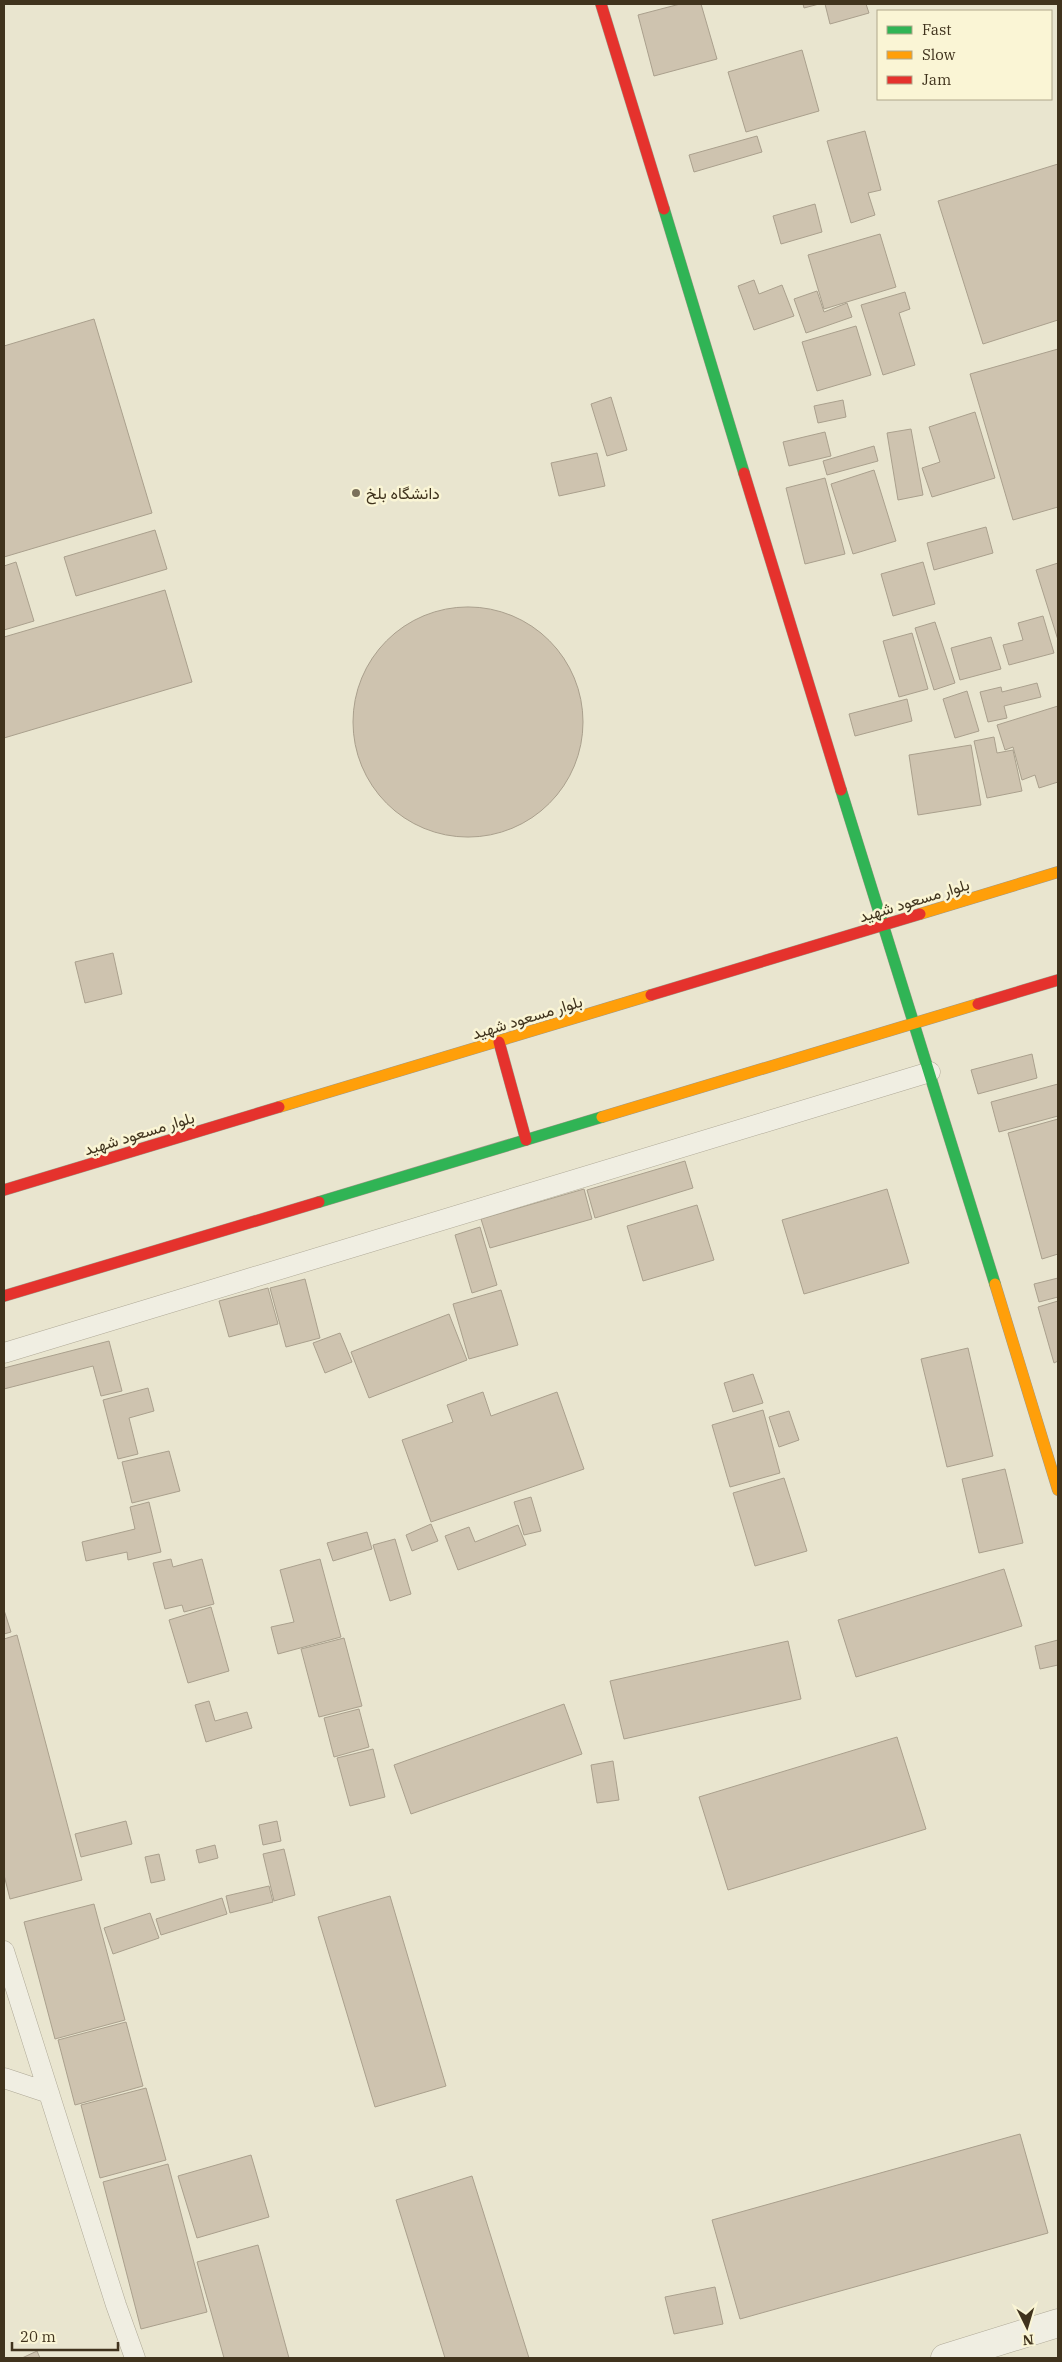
<svg xmlns="http://www.w3.org/2000/svg" width="1062" height="2362" font-family="'IBM Plex Serif',Vazirmatn,serif">
<rect width="100%" height="100%" fill="#e9e5cf"/>
<path fill="#cec3af" stroke="#aaa08d" d="M680 4H701L717 59 654 76 638 15Z
M803 4H819L804 8Z
M825 4H866L869 13 830 24Z
M802 50 819 111 746 132 728 72Z
M865 131 881 190 868 193 875 215 851 223 827 141Z
M757 136 762 152 694 172 689 155Z
M1058 164V320L983 344 938 201Z
M815 204 822 232 781 244 773 216Z
M880 234 896 287 824 309 808 255Z
M754 280 759 294 782 285 794 316 754 330 738 286Z
M817 291 824 312 847 303 852 317 806 333 794 299Z
M905 292 910 309 899 313 915 365 883 375 861 305Z
M94 319 152 513 4 557V346Z
M856 326 871 375 817 391 802 342Z
M1058 349V507L1013 520 970 374Z
M611 397 627 450 607 456 591 404Z
M843 400 846 417 818 423 814 406Z
M975 412 995 478 932 497 922 468 940 462 929 427Z
M911 429 923 495 898 500 887 433Z
M825 432 831 456 789 466 783 442Z
M874 446 878 461 827 475 823 461Z
M597 453 605 486 559 496 551 463Z
M874 470 896 541 853 554 831 484Z
M825 478 845 554 805 564 786 488Z
M986 527 993 553 934 570 927 543Z
M155 530 167 569 76 596 64 557Z
M16 562 34 621 4 630V566Z
M923 562 935 604 893 616 881 574Z
M1058 563V640L1036 570Z
M165 590 192 682 4 738V637Z
M353 722a115 115 0 1 1 230 0a115 115 0 1 1-230 0Z
M1043 616 1054 653 1009 665 1003 645 1023 640 1018 623Z
M935 622 955 683 934 690 915 628Z
M912 633 928 689 899 697 883 641Z
M991 637 1001 669 960 680 951 648Z
M1037 683 1041 697 1004 706 1007 718 988 722 980 692 1001 687 1002 692Z
M967 691 979 731 955 738 943 699Z
M907 699 912 721 855 736 849 714Z
M1058 706V782L1039 788 1035 775 1022 780 1013 747 1005 750 997 725Z
M994 737 997 753 1013 750 1022 791 987 798 974 741Z
M971 745 981 805 918 815 909 755Z
M113 953 122 994 85 1003 75 962Z
M1032 1054 1037 1078 978 1094 971 1070Z
M1058 1084V1116L999 1132 991 1102Z
M1058 1119V1254L1042 1259 1008 1133Z
M685 1161 693 1188 595 1218 587 1190Z
M584 1189 592 1219 490 1248 481 1219Z
M887 1189 909 1263 804 1294 782 1220Z
M697 1205 714 1260 643 1281 627 1226Z
M480 1227 497 1285 472 1293 455 1235Z
M1058 1278V1297L1039 1302 1034 1284Z
M305 1279 320 1338 286 1347 270 1288Z
M268 1288 278 1324 229 1337 219 1301Z
M501 1290 518 1345 469 1359 453 1304Z
M1058 1301V1361L1054 1363 1038 1307Z
M449 1314 467 1360 369 1398 351 1352Z
M340 1333 352 1362 325 1373 313 1343Z
M109 1341 122 1391 101 1396 93 1366 4 1389V1368Z
M968 1348 993 1456 947 1467 921 1359Z
M753 1374 763 1403 733 1412 724 1383Z
M148 1388 154 1411 129 1418 138 1454 118 1459 103 1400Z
M483 1392 491 1416 557 1392 584 1469 431 1522 402 1440 453 1422 447 1405Z
M763 1410 780 1473 730 1487 712 1425Z
M789 1411 799 1440 779 1447 769 1417Z
M169 1451 180 1491 132 1503 122 1462Z
M1005 1469 1023 1543 979 1553 962 1479Z
M784 1478 807 1551 755 1566 733 1493Z
M531 1497 541 1531 524 1535 514 1502Z
M149 1502 161 1552 128 1560 127 1552 86 1561 82 1542 135 1529 130 1507Z
M431 1524 438 1541 412 1551 406 1535Z
M518 1525 526 1545 458 1570 445 1536 469 1527 475 1542Z
M367 1532 372 1549 333 1561 327 1543Z
M395 1539 411 1594 390 1601 373 1545Z
M171 1559 173 1567 202 1559 214 1604 184 1612 182 1605 165 1609 153 1563Z
M320 1559 341 1637 278 1654 271 1627 294 1622 280 1570Z
M1004 1569 1022 1626 856 1677 838 1620Z
M211 1607 229 1671 188 1683 169 1620Z
M4 1610 11 1632 4 1634Z
M17 1635 82 1880 10 1899 4 1875V1639Z
M344 1638 362 1706 319 1717 301 1649Z
M1058 1640V1665L1040 1669 1035 1646Z
M788 1641 801 1699 624 1739 610 1681Z
M209 1701 215 1721 247 1712 252 1728 206 1742 195 1705Z
M564 1704 582 1754 411 1814 394 1765Z
M359 1709 369 1747 334 1757 324 1718Z
M897 1737 926 1829 728 1890 699 1797Z
M373 1749 385 1797 350 1806 337 1758Z
M613 1761 619 1800 597 1803 591 1765Z
M126 1821 132 1844 81 1857 75 1834Z
M277 1821 281 1841 263 1845 259 1825Z
M215 1845 218 1858 199 1863 196 1850Z
M284 1849 295 1895 274 1901 263 1854Z
M159 1854 165 1880 151 1883 145 1857Z
M269 1886 273 1902 230 1913 226 1896Z
M390 1896 446 2086 375 2107 318 1917Z
M222 1898 227 1914 161 1935 156 1919Z
M94 1904 125 2020 55 2039 24 1922Z
M150 1913 159 1938 113 1954 104 1928Z
M126 2022 143 2086 75 2105 58 2040Z
M146 2088 166 2160 100 2178 81 2105Z
M1020 2134 1048 2233 740 2319 712 2220Z
M251 2155 269 2217 197 2238 178 2176Z
M168 2164 207 2312 141 2329 103 2182Z
M472 2176 529 2358H445L396 2200Z
M258 2245 289 2358H224L197 2262Z
M715 2287 723 2324 674 2334 665 2297Z
M37 2351 40 2358H22Z"/>
<g fill="none" stroke-linecap="round" stroke-linejoin="round">
<defs>
<path id="lane" d="M4 1353 930 1072
M4 1951 116 2305 135 2358
M4 2078 49 2093"/>
<path id="street" d="M945 2358 1058 2323"/>
<path id="fast" d="M664 209 744 473
M841 790 995 1284
M319 1202 602 1117"/>
<path id="slow" d="M920 914 1058 872
M279 1107 651 995
M602 1117 978 1004
M995 1284 1058 1490"/>
<path id="jam" d="M601 4 664 209
M744 473 841 790
M651 995 920 914
M978 1004 1058 980
M499 1042 526 1140
M4 1190 279 1107
M4 1296 319 1202"/>
</defs>
<use href="#lane" stroke="#afa997" stroke-width="21"/>
<use href="#street" stroke="#afa997" stroke-width="29"/>
<use href="#fast" stroke="#9e9988" stroke-width="12"/>
<use href="#slow" stroke="#9e9988" stroke-width="12"/>
<use href="#jam" stroke="#9e9988" stroke-width="12"/>
<use href="#lane" stroke="#f0eee2" stroke-width="20"/>
<use href="#street" stroke="#f0eee2" stroke-width="28"/>
<use href="#fast" stroke="#30b455" stroke-width="11"/>
<use href="#slow" stroke="#ff9f0a" stroke-width="11"/>
<use href="#jam" stroke="#e5322d" stroke-width="11"/>
</g>
<circle fill="#7b715b" stroke="#faf5d5" stroke-width="2" cx="356" cy="493" r="5"/>
<g text-anchor="middle" dominant-baseline="central" stroke-width="5" stroke-linejoin="round" paint-order="stroke">
<g font-size="16" fill="#40331d" stroke="#faf5d5" text-anchor="start">
<text x="366" y="493">دانشگاه بلخ</text>
</g>
<g font-size="16" fill="#40331d" stroke="#faf5d5">
<text transform="translate(914 900) rotate(-17)">بلوار مسعود شهید</text>
<text transform="translate(527 1017) rotate(-17)">بلوار مسعود شهید</text>
<text transform="translate(139 1133) rotate(-17)">بلوار مسعود شهید</text>
</g>
</g>
<rect width="1062" height="2362" fill="none" stroke="#40331d" stroke-width="10"/>
<rect x="877" y="10" width="175" height="90" fill="#faf5d5" stroke="#b0a78b"/>
<rect x="887" y="26" width="25" height="8" fill="#30b455" stroke="#b0a78b"/>
<text x="922" y="35" font-size="15" fill="#40331d">Fast</text>
<rect x="887" y="51" width="25" height="8" fill="#ff9f0a" stroke="#b0a78b"/>
<text x="922" y="60" font-size="15" fill="#40331d">Slow</text>
<rect x="887" y="76" width="25" height="8" fill="#e5322d" stroke="#b0a78b"/>
<text x="922" y="85" font-size="15" fill="#40331d">Jam</text>
<g transform="translate(1027 2327) rotate(175)" stroke="#faf5d5" stroke-width="4" paint-order="stroke">
<path d="M0-4L9 19L0 12L-9 19Z" fill="#40331d"/>
<text y="-8" font-size="14" font-weight="bold" text-anchor="middle" fill="#40331d">N</text>
</g>
<path d="M12 2342v8h106v-8" fill="none" stroke="#40331d" stroke-width="2.5"/>
<text x="20" y="2342" font-size="15" fill="#40331d" stroke="#faf5d5" stroke-width="4" paint-order="stroke">20 m</text>
</svg>
